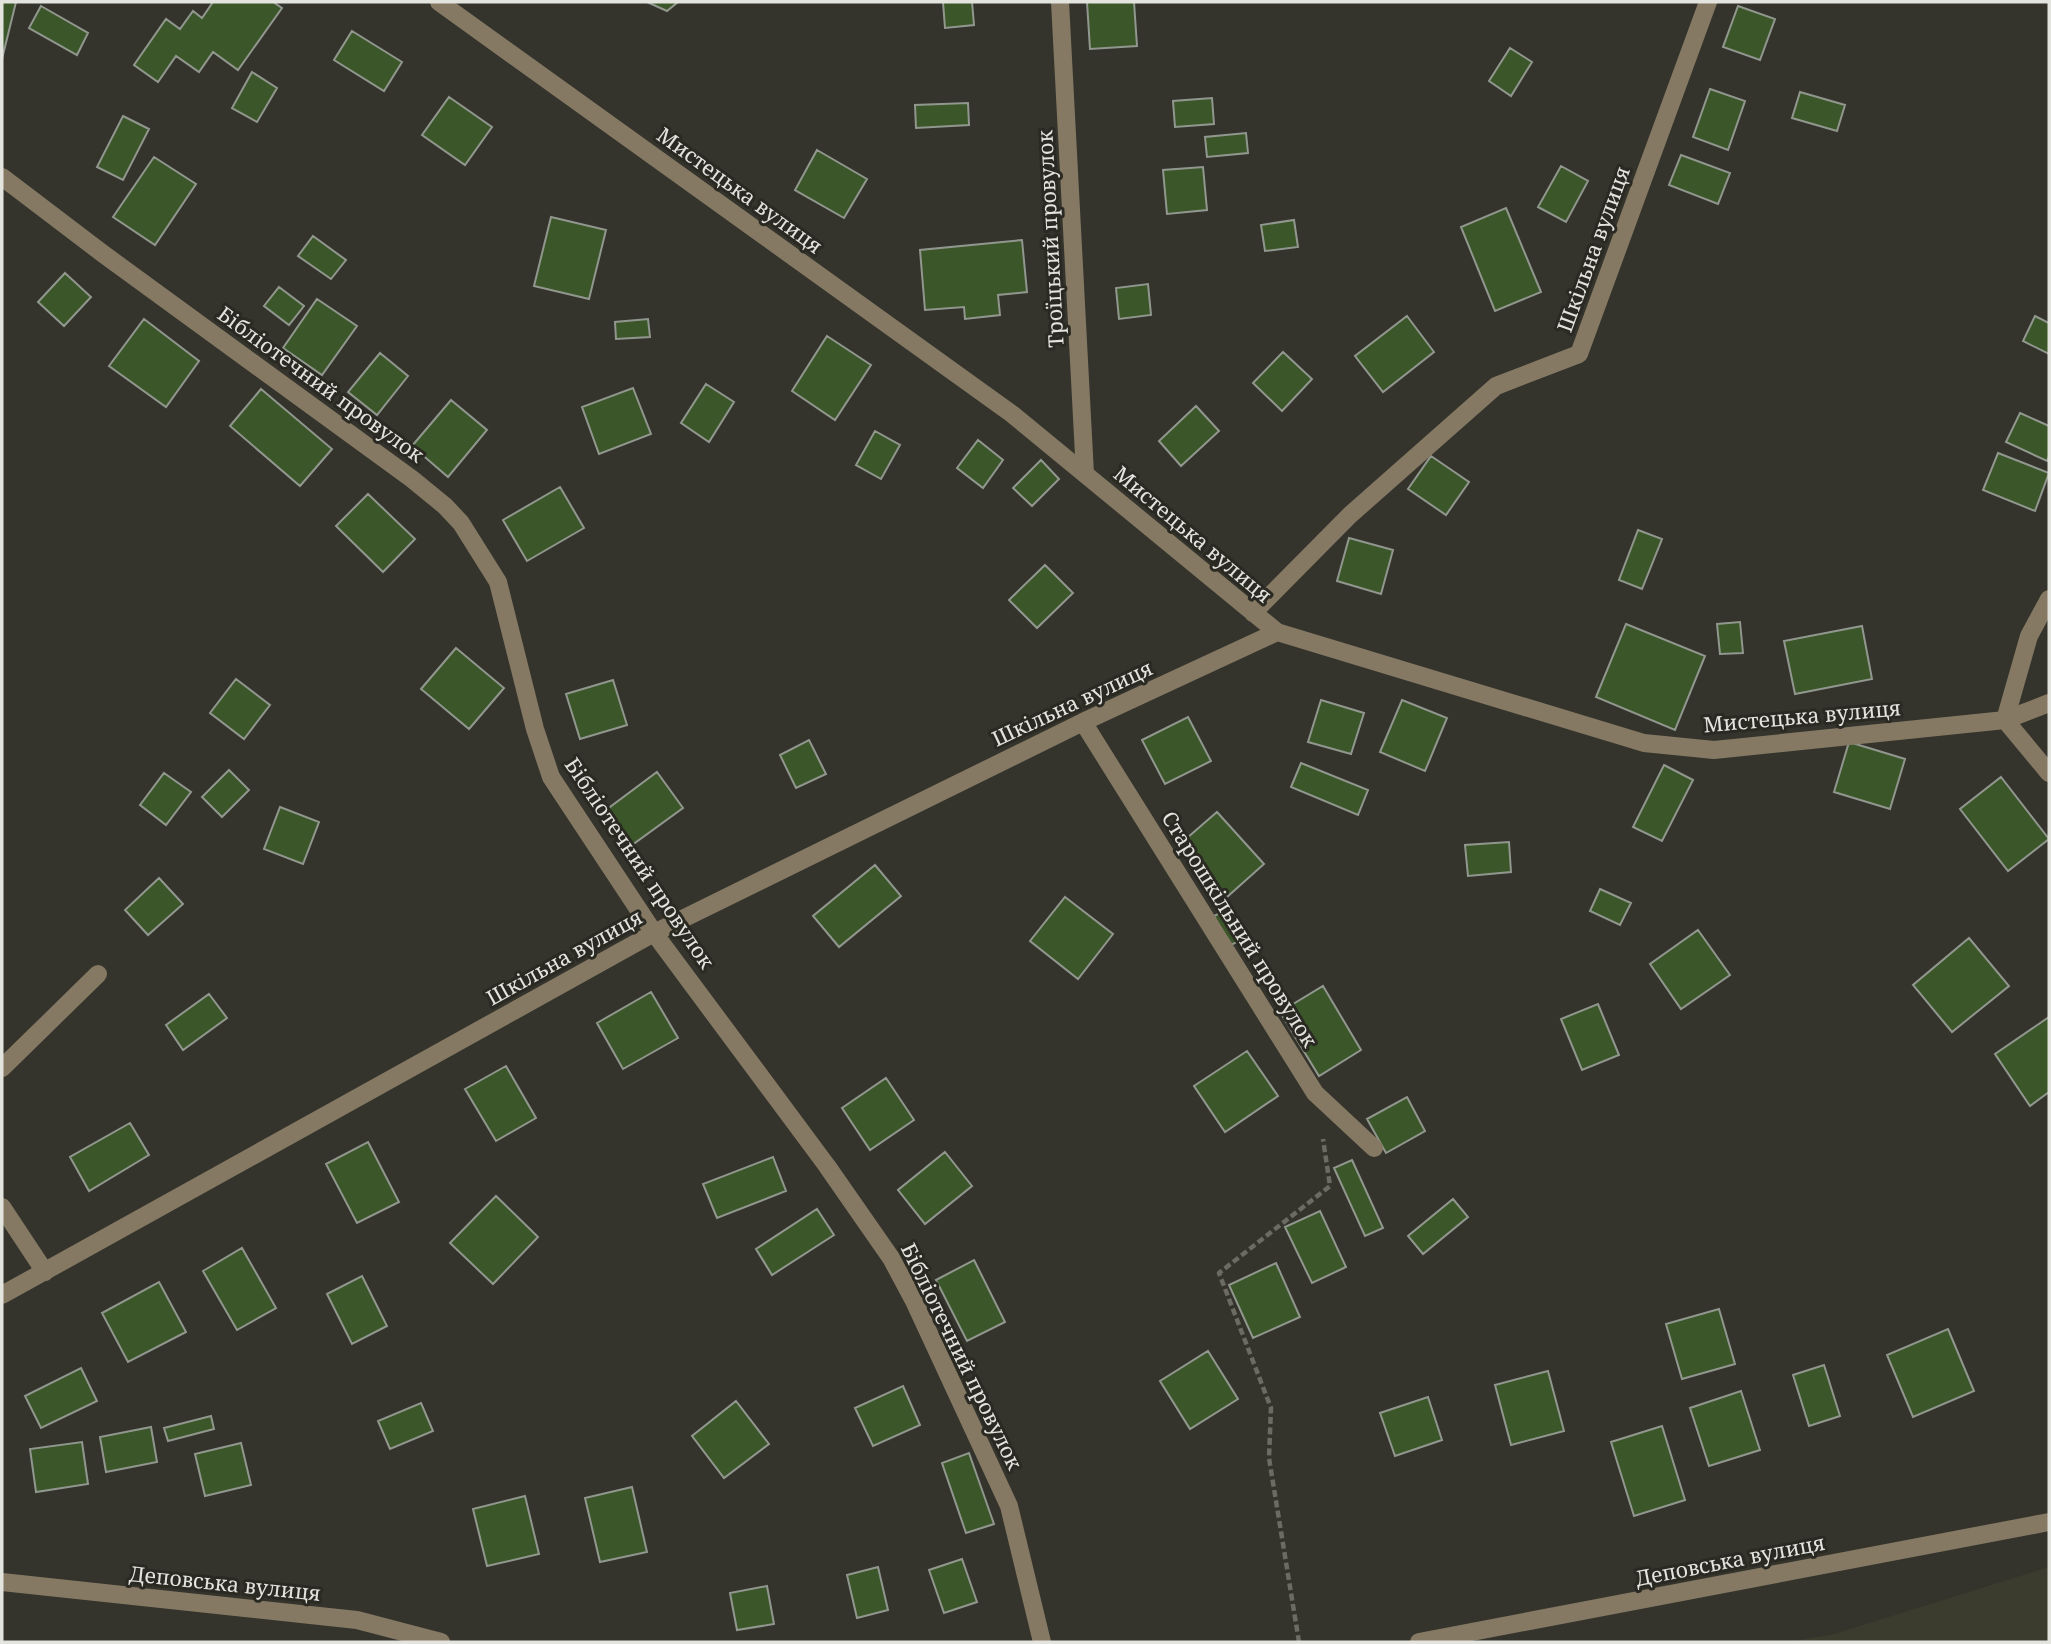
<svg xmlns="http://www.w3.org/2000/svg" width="2051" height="1644" font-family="'Noto Serif',serif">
<rect width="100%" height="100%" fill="#34342c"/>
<path fill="#3c3c2e" d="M2049 1567V1642H1789L1834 1634Z"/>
<path fill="#3b5629" stroke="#91978e" stroke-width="2" d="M2 2H16L2 59Z
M213 2H273L282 8 238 70 213 52 199 72 176 56 158 82 134 65 166 19 180 29 193 11 202 18Z
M647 2H678L667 11Z
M943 2H972L974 25 945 28Z
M1087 2H1134L1137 46 1090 49Z
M41 6 88 33 77 55 29 28Z
M1738 6 1775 19 1760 60 1723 47Z
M352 31 402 62 384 91 334 60Z
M1510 48 1532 62 1511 96 1489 81Z
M252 72 277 88 257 122 232 108Z
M1710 89 1745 101 1728 150 1693 137Z
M1800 92 1845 105 1837 131 1792 118Z
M449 97 492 127 465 165 422 135Z
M1212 98 1214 124 1175 127 1173 101Z
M968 103 969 125 916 128 915 105Z
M123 116 149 129 123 180 97 167Z
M1246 133 1248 153 1207 157 1205 137Z
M817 150 867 179 844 218 795 190Z
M1681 155 1730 173 1718 204 1669 185Z
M154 157 196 184 155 245 113 217Z
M1561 166 1588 181 1566 222 1538 207Z
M1203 167 1207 210 1167 214 1163 170Z
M1506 208 1541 292 1495 311 1461 227Z
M551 217 606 230 589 299 534 286Z
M1294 220 1298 247 1265 251 1261 225Z
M313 236 346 260 331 279 298 256Z
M1022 240 1027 292 998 295 1000 315 965 319 964 307 925 310 920 250Z
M65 273 91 297 64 326 38 302Z
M1148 284 1151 315 1119 319 1116 288Z
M279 287 304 306 289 325 264 306Z
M317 299 357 326 322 375 283 348Z
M1407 316 1434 352 1383 392 1355 356Z
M2035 316 2049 323V354L2023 341Z
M144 319 199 361 166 407 109 366Z
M648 319 650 337 616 339 615 322Z
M827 336 871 365 835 420 792 391Z
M1283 352 1312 379 1282 411 1253 383Z
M380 353 408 376 377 415 348 392Z
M706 384 734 402 709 442 681 423Z
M633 388 651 434 599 454 582 407Z
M261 389 332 449 300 486 230 426Z
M451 400 487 430 448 477 412 446Z
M1196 406 1219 431 1181 466 1159 441Z
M2020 413 2049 426V456L2047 461 2006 442Z
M875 431 900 445 881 479 856 465Z
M978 440 1003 460 983 488 957 468Z
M1998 453 2049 473 2035 511 1983 490Z
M1431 456 1469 482 1446 515 1408 489Z
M1041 460 1059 479 1032 506 1013 488Z
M560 487 584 528 527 561 503 520Z
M368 494 415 539 383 572 336 526Z
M1638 530 1662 539 1642 589 1619 580Z
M1349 538 1393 550 1381 594 1337 581Z
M1045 565 1073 593 1037 628 1009 600Z
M1740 622 1743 653 1720 654 1717 624Z
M1626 624 1705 656 1675 730 1596 697Z
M1862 626 1872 679 1795 694 1784 641Z
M456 648 504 688 469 729 421 689Z
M236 679 270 705 244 739 210 713Z
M613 680 627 725 580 739 566 694Z
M1321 700 1364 713 1351 754 1308 742Z
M1402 700 1447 718 1425 771 1380 752Z
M1188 717 1211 761 1165 784 1142 740Z
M809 740 826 774 796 788 780 755Z
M1849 742 1905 759 1890 809 1834 792Z
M1301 763 1368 790 1358 815 1291 787Z
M1664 765 1693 780 1662 841 1633 827Z
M229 770 249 790 222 817 202 797Z
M657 772 683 808 632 845 606 810Z
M164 773 191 792 166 825 140 805Z
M2001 777 2049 839 2008 871 1960 809Z
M280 807 319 822 303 864 264 849Z
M1217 812 1264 864 1227 897 1180 844Z
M1509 842 1511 872 1468 876 1465 845Z
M875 865 901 896 839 947 813 916Z
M159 878 183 904 148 935 125 910Z
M1600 889 1631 903 1620 925 1590 911Z
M1065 897 1113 934 1078 979 1030 941Z
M1230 908 1245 938 1229 946 1214 916Z
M1698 930 1730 975 1681 1009 1650 964Z
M1969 938 2009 986 1952 1032 1913 985Z
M1323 986 1361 1050 1319 1076 1280 1012Z
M651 992 678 1038 623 1069 597 1023Z
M209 994 227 1018 183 1050 166 1025Z
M1598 1004 1619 1055 1582 1070 1561 1019Z
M2049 1017V1092L2030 1106 1995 1054Z
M1247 1051 1278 1096 1225 1132 1194 1086Z
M506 1066 536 1118 496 1141 465 1089Z
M886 1078 914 1120 870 1150 842 1108Z
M1407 1097 1425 1131 1386 1153 1367 1119Z
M130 1123 149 1155 89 1191 70 1157Z
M368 1142 399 1202 357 1223 326 1164Z
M945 1152 972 1186 925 1224 898 1190Z
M773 1157 786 1191 717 1218 703 1184Z
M1352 1160 1383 1228 1365 1236 1334 1168Z
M496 1196 538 1237 493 1284 450 1243Z
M1453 1199 1468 1217 1423 1254 1408 1236Z
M817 1209 834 1235 772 1275 756 1249Z
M1320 1211 1346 1267 1312 1283 1285 1227Z
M242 1248 276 1308 237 1330 203 1271Z
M974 1260 1005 1322 967 1341 936 1280Z
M1276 1263 1300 1317 1253 1338 1229 1285Z
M362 1276 387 1326 352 1344 327 1294Z
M159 1282 186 1332 128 1362 102 1313Z
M1719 1309 1735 1364 1682 1379 1666 1324Z
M1948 1329 1974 1391 1913 1417 1887 1355Z
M1208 1351 1238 1399 1190 1429 1160 1381Z
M1824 1365 1840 1416 1809 1426 1793 1375Z
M81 1368 97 1401 41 1428 25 1396Z
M1548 1371 1564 1431 1511 1445 1495 1385Z
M903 1386 920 1425 873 1446 855 1408Z
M1741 1391 1760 1450 1709 1466 1690 1408Z
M1428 1397 1442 1440 1395 1456 1380 1413Z
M736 1401 769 1444 724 1478 692 1436Z
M421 1403 433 1431 390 1449 378 1421Z
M211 1416 214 1429 168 1441 164 1428Z
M1662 1426 1685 1500 1634 1516 1611 1442Z
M151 1427 157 1462 106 1472 100 1437Z
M82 1442 88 1484 36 1492 30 1449Z
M241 1443 251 1485 205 1496 195 1454Z
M969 1453 994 1524 966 1533 942 1463Z
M632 1487 647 1552 600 1562 585 1498Z
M525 1496 539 1554 487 1566 473 1509Z
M962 1559 977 1602 944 1613 929 1570Z
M878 1567 888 1610 857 1618 847 1575Z
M767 1586 774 1624 737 1630 730 1593Z"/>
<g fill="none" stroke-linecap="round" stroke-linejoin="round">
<path stroke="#6b6b63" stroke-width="4.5" stroke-dasharray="7 3.5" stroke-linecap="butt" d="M1299 1642 1269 1458 1271 1408 1219 1273 1330 1186 1323 1139"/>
<path stroke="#857964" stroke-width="18" d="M439 2 1012 414 1277 632 1644 743 1714 750 2005 720 2049 703
M1060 2 1085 474
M2 177 102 253 412 479 445 506 461 523 498 582 535 729 551 777 654 933 827 1166 891 1258 914 1301 1009 1506 1042 1642
M2049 599 2029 636 2005 720 2049 773
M1253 613 1350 515 1496 386 1579 354 1708 2
M1083 722 1315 1093 1374 1148
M2 1068 98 974
M2 1207 45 1272
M2 1295 654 933 1083 722 1277 632
M2 1582 357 1620 441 1642
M1419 1642 2049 1522"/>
</g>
<g text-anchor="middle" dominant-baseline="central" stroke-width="6" stroke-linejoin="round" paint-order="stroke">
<g font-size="21" fill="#e4e4df" stroke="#2a2a22">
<text transform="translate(740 190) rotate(36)">Мистецька вулиця</text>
<text transform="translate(1050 239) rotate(-93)">Троїцький провулок</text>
<text transform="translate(1593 249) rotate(-70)">Шкільна вулиця</text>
<text transform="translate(321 384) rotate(36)">Бібліотечний провулок</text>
<text transform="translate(1193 534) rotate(40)">Мистецька вулиця</text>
<text transform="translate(1072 703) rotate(-25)">Шкільна вулиця</text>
<text transform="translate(1802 716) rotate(-5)">Мистецька вулиця</text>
<text transform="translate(640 863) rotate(56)">Бібліотечний провулок</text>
<text transform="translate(1240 929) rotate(58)">Старошкільний провулок</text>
<text transform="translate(564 957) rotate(-29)">Шкільна вулиця</text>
<text transform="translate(962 1356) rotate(64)">Бібліотечний провулок</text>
<text transform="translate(1730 1560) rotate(-11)">Деповська вулиця</text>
<text transform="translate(225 1583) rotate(6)">Деповська вулиця</text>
</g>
</g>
<rect width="2051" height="1644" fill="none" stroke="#e4e4df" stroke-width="7"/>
</svg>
